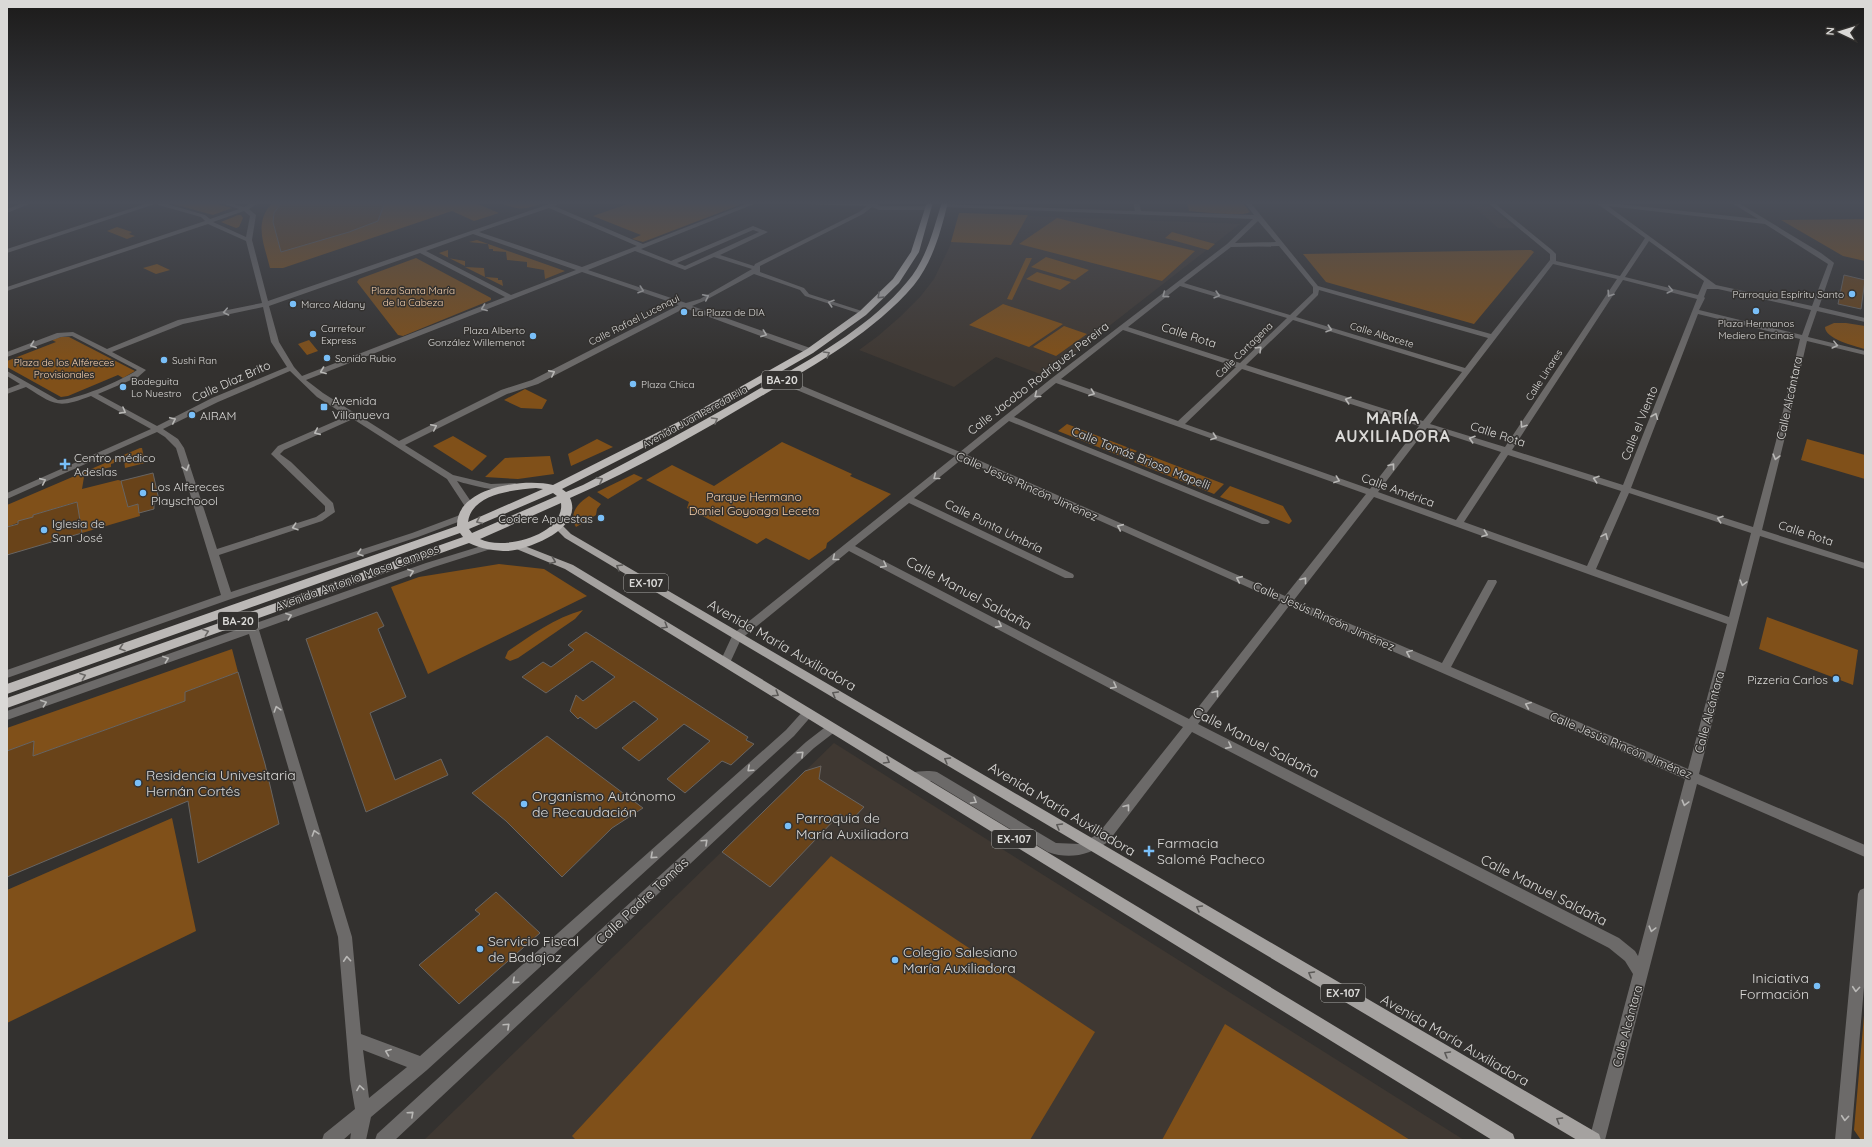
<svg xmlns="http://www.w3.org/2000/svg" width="1872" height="1147" font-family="Quicksand,sans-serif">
<rect width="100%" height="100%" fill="#33312f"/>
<path fill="#3f3832" d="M1471 204 1489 206 1515 228H1498Z
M959 213 1240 224 1045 376 996 357 954 387 859 350 878 336 901 316 920 297 934 279 950 246Z
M834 743 1464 1140H424Z"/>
<path fill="#805019" d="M166 202H209L232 208 213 215Z
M273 202H473L499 213 474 221 452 211 283 268H270C264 243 253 223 273 202Z
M498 202H546C523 210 520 211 498 202Z
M633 202H741L737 206 643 242 632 239 641 235 593 216Z
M1187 202H1242L1250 212C1243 217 1201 212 1189 211Z
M959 213 1028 215 1011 245 951 242Z
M238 215H241L243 218 239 227 236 228 221 222Z
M1057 218 1195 251 1162 281 1019 244Z
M1865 219V261L1843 256 1781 220Z
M117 227 132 232 129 234 135 236 127 239 107 231Z
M1172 232 1215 244 1208 250 1165 238Z
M477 240 565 271 545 279 544 270 527 267V262L507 260 506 252 493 251V249H489L488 244 469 242Z
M448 250V258L465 261V267L484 268 485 277 498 278V280H502L503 286 465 267V266L439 253Z
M1531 250 1534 252 1474 324 1326 282 1303 254Z
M1046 257 1089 270 1075 280 1031 267Z
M416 258 491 298V300L403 336 398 335 357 282 359 279Z
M1026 258H1032L1012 300 1007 299Z
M157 264 170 270 156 274 143 268Z
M1037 272 1071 282 1060 290 1026 279Z
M1003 304 1063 324 1029 347 969 325Z
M1834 323H1846L1865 326V349C1855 346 1825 339 1825 327Z
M1064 326 1087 334 1056 356 1033 347Z
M61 337H69L135 371 123 378 118 375 68 396 61 397 7 367V361L56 342 52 340Z
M309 340 318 351 307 355 298 344Z
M525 389 547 400 542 409 521 408 504 400Z
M1067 424 1137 451 1128 459 1058 431Z
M453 436 487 456 472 471 433 446Z
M597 439 613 447 571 466 568 454Z
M1807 439 1865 455V479L1801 460Z
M782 442 852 474 850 476 891 494 827 543 826 548 809 560 766 538 757 544 687 508 689 502 646 480 672 465 714 486Z
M140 448H142L145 463 125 468 124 460 111 464V467L98 470 97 473 84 477 82 489 118 480 122 481 128 507 138 504 140 516 82 533 76 502 33 515V517L7 527V505Z
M1143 453 1224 484 1214 494 1134 462Z
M550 456 554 474 518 479 485 477 505 458Z
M634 474 643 478 608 499 597 492Z
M1230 486 1283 506 1292 521 1289 524 1220 497Z
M589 496 601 504 597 509 596 515 576 527C568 514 578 503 589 496Z
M499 564 544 569 587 596 428 674 391 587 419 577Z
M583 610 575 619 518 658 510 661 505 658 508 651C532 635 554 618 583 610Z
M1767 617 1858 650 1853 685 1759 649Z
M232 649 238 672 185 692V701L33 756 34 741 7 751V728Z
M172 818 196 931 7 1023V890Z
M831 856 1095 1032 1030 1140H576L572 1136Z
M1865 1004V1140H1861L1854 1130Z
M1225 1024 1410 1140H1162Z"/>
<path fill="#694319" stroke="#686563" d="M282 202H385L378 221 349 232 281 252 273 222 274 213Z
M1844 275 1865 280 1861 309 1838 304Z
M153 473 159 500 154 504V509L139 513 138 504 128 507 121 481Z
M77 502 82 533 7 555V527L18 524V521L33 517V515Z
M377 612 384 626 378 629 406 697 370 713 395 780 441 759 448 775 366 812 306 639Z
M586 632 748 737 746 740 754 744 731 765 722 761 685 793 667 779 710 741 684 724 639 761 622 748 658 719 634 701 596 729 580 717 578 719 570 711 576 695 583 701 615 677 592 661 546 693 522 677 543 662 551 667 574 650 568 645Z
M238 672 265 764 279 824 198 863 188 801 7 877V751L34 741 33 756 185 701V692Z
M547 736 643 808 612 828 562 877 506 821 472 793Z
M821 766 819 779 864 807 851 821 840 814 770 887 722 852 805 771Z
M496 892 540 933 459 1004 419 965 480 914 475 910Z"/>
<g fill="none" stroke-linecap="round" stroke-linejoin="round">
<path fill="#6c6a69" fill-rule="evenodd" d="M26 202H34L7 213V209Z
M151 202H160L205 215 210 219 239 209 217 202H226L244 207 253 202H260L249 209 256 215 252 240 268 301 555 202H563L554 206 643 244 751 202H759L641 249 671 261 753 226 768 232 720 255 754 266 755 264 859 212 867 206 803 204 800 202H874L880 206H929L932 208 929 210H879L872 207 863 214 760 266V272L804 288 809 294 865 312V314H861L805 296 800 290 754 274 704 301 692 306 813 349V353H807L685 308 538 384 507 394 405 445 453 475 491 484 515 483 520 486C509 496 470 485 457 481L474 506 472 508H466L447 479 353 419 284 450 280 454 291 462 333 503 335 512 322 521 219 555 231 592 412 533 460 515H466L468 517 466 519 418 537 231 599 7 678V670L221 595 176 448 165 437 157 432 7 499V493L151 429 91 396C57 409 55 405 26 387L7 394V389L20 384 7 376V371L58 400C76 400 121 381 137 370L72 336 61 337 7 357V352L57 333 73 332 107 349 178 320 262 303 246 241 208 224 7 291V287L205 221 201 217 155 204 7 253V249ZM549 208 637 246 582 267 479 232ZM244 211 250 216 246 237 213 222ZM753 230 759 232 685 266 677 263ZM473 234 576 270 511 295 426 251ZM635 251 685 270 714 257 752 269 700 299 686 303 588 270ZM420 253 505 297 302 376 294 367 279 342 269 306ZM582 272 679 305 532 380 501 390 399 441 323 393 306 380ZM263 307 271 342 287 367 212 398 157 426 98 394 138 377 146 370 112 352 183 324ZM290 371 317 397 347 416 278 446 271 454 325 506V511L316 517 217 549 184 448 178 439 163 429 218 402Z
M1133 202H1139L1141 211 1254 215 1244 202H1250L1318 286 1491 334 1550 260V254L1487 202H1493L1552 250 1556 254V261L1620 276 1645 238 1599 205 1583 202H1600L1758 219 1730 202H1737L1821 253 1833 262 1834 263 1819 307 1865 318V322L1817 311 1808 337 1865 351V355L1807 341 1784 441 1762 530 1865 563V569L1760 536 1699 774 1865 845V857L1697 784 1605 1140H1589L1633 974 1625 961 1609 948 1192 732 1108 842C1089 855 1070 860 1048 852L931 781 914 782 910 781 908 777 910 773C918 771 929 770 937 772L1056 843 1080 844 1098 834 1183 727 849 551 741 639 729 665H721L720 662 733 634 955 456 792 388 785 382 786 374H792L793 381 798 384 960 452 1052 378 1227 244 1253 219 944 207 942 206V204L1135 211ZM1608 206 1765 224 1828 264 1812 306 1716 285ZM1258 221 1276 242 1235 243ZM1649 241 1704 281 1698 295 1625 277ZM1279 246 1313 287V293L1290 315 1184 283 1231 247ZM1553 264 1617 279 1505 447 1430 424ZM1623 280 1697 299 1623 485 1512 450ZM1180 286 1287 318 1240 363 1128 327ZM1707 289H1718L1811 310 1802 335 1699 310 1705 298 1704 297ZM1319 290 1488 338 1465 368 1296 317 1318 295ZM1698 314 1800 339 1776 441 1753 527 1631 488ZM1293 320 1462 372 1423 421 1246 365ZM1123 330 1236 367 1178 421 1061 379ZM1242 369 1419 426 1370 489 1185 424ZM1056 383 1366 494 1285 596 967 455 1009 421 1262 524H1268L1270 522 1268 520 1014 417ZM1427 428 1501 452 1456 520 1378 492ZM1508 455 1621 491 1587 566 1464 522ZM962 459 1281 602 1189 719 855 546 909 503 1065 578H1073L1074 576 1073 574 914 498ZM1629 493 1751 533 1729 617 1596 569ZM1374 497 1727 624 1688 769 1451 667 1497 582 1496 580H1488L1442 663 1294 600ZM1289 606 1685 779 1638 956 1635 951 1619 938 1198 724Z
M491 543 494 544 496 546 494 548 434 567 259 630 352 937 361 1034 420 1056 786 730 804 710 808 709 812 710 814 713 794 736 427 1070 371 1117 366 1140H350L351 1133 343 1140H322L324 1134 355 1109 350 1080 338 937 249 634 7 720V711L426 563ZM363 1050 407 1067 369 1098Z
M832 723 836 725 838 728 836 731 814 748 395 1140H375L377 1134 806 742 828 725Z
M1865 888V975L1851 1140H1835L1858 894 1860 890Z"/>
<path fill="#a5a2a0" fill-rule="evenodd" d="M558 523 561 524 571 534 1599 1134 1601 1140H1577L565 538 553 526Z
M517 543 573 565 1513 1134 1515 1140H1492L565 569 514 548 512 546Z"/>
<path fill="#bbb8b6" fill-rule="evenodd" d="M927 202H933L919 252 899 283 866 315 813 353 690 424 562 489 566 492 583 485C648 451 712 417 774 380 822 353 872 324 907 282 927 259 933 230 942 202H948C941 231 933 261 914 285 874 332 818 363 765 394 702 431 637 469 570 498 584 528 530 549 508 551 495 551 481 549 469 543L7 708V698L463 537 460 533 7 694V684L457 526C456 487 524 478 553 485L682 420 807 349 860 311 893 279 911 252ZM536 488 543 489 468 522C472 493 514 490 536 488ZM553 493 557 496 472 533 469 529ZM561 503C565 535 503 551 480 539Z"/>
</g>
<defs><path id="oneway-chevron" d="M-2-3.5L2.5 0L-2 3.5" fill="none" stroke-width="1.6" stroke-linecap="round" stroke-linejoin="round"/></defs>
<g stroke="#b9b8b6">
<use href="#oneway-chevron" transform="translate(641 290) rotate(19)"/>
<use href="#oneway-chevron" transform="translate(1670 290) rotate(14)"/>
<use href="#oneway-chevron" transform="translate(1610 294) rotate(123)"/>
<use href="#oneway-chevron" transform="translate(1165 295) rotate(143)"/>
<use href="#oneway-chevron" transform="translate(1217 295) rotate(16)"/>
<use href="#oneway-chevron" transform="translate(706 297) rotate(-27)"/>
<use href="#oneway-chevron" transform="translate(831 303) rotate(-162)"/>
<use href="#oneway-chevron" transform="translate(484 308) rotate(159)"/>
<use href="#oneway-chevron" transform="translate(226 312) rotate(168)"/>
<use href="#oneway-chevron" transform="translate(1329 329) rotate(18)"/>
<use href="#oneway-chevron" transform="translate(764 334) rotate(20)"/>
<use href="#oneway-chevron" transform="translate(33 345) rotate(160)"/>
<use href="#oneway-chevron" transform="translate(1835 345) rotate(14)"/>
<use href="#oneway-chevron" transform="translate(1259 349) rotate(-44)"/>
<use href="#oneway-chevron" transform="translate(323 371) rotate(159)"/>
<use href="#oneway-chevron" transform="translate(552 373) rotate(-27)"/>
<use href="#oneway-chevron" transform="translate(1092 393) rotate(20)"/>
<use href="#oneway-chevron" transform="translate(1037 395) rotate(141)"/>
<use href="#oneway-chevron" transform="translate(1348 400) rotate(-162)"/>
<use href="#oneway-chevron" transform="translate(123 411) rotate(29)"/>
<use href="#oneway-chevron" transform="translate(1655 416) rotate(-68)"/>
<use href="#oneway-chevron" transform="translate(173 420) rotate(-25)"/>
<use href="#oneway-chevron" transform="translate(1523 425) rotate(123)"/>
<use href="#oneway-chevron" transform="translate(434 427) rotate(-26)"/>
<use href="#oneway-chevron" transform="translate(317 432) rotate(156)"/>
<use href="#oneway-chevron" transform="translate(1214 437) rotate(20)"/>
<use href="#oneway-chevron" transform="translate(1472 439) rotate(-162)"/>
<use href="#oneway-chevron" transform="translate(1776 457) rotate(105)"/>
<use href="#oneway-chevron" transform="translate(1392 466) rotate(-52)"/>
<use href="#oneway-chevron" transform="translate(186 468) rotate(72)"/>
<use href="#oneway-chevron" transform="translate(936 477) rotate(141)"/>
<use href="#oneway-chevron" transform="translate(1596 479) rotate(-162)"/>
<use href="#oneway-chevron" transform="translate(1337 480) rotate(20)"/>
<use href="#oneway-chevron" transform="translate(43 481) rotate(-24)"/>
<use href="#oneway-chevron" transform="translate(1720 519) rotate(-162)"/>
<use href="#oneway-chevron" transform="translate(295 527) rotate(162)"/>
<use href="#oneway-chevron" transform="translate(1120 527) rotate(-156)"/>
<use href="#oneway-chevron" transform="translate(1485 534) rotate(20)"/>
<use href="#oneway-chevron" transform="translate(1605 536) rotate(-66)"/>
<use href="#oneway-chevron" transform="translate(360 553) rotate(162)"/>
<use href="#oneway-chevron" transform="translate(835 558) rotate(141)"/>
<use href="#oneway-chevron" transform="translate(884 565) rotate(28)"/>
<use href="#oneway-chevron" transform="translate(411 572) rotate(-20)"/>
<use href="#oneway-chevron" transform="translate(1239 579) rotate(-156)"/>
<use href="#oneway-chevron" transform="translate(1304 580) rotate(-52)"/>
<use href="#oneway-chevron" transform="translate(1743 583) rotate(105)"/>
<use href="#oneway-chevron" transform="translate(289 616) rotate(-20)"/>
<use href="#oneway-chevron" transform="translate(999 625) rotate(28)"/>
<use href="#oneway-chevron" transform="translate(1409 653) rotate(-157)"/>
<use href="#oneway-chevron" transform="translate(166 659) rotate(-20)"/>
<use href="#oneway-chevron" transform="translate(1114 686) rotate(28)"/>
<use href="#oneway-chevron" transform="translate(1216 693) rotate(-52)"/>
<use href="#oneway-chevron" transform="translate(44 703) rotate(-20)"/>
<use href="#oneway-chevron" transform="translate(1528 705) rotate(-157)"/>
<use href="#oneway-chevron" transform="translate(277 709) rotate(-107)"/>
<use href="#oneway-chevron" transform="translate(1229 746) rotate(27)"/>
<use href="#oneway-chevron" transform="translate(801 754) rotate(-43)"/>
<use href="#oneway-chevron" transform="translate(750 769) rotate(138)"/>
<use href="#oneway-chevron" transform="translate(974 801) rotate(31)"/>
<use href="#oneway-chevron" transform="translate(1685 803) rotate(105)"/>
<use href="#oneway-chevron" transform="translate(1127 807) rotate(-52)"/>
<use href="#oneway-chevron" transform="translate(315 833) rotate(-107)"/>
<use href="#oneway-chevron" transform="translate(705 842) rotate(-43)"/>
<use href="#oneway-chevron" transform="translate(653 856) rotate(138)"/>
<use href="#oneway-chevron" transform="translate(1652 929) rotate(105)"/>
<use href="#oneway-chevron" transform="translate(347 959) rotate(-94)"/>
<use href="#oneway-chevron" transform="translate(515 981) rotate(138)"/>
<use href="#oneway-chevron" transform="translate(1856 989) rotate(95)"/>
<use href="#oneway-chevron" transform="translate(507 1026) rotate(-43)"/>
<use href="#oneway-chevron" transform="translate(388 1052) rotate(-159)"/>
<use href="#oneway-chevron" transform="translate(360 1088) rotate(-99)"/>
<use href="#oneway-chevron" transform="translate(411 1114) rotate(-42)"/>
<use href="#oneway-chevron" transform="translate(1845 1118) rotate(95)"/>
</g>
<g stroke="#696765">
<use href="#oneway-chevron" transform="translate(880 296) rotate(136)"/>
<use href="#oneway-chevron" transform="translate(827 354) rotate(-31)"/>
<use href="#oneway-chevron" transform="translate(715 420) rotate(-31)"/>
<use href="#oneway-chevron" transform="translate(600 480) rotate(-28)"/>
<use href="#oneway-chevron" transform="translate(479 521) rotate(156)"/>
<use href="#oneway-chevron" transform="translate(206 632) rotate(-20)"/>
<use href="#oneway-chevron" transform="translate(122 648) rotate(161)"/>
<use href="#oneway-chevron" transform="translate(83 676) rotate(-20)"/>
</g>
<g stroke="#5b5957">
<use href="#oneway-chevron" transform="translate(553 561) rotate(22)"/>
<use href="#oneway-chevron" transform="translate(619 567) rotate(-149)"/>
<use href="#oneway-chevron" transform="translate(665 626) rotate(31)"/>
<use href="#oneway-chevron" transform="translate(776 694) rotate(32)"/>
<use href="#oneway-chevron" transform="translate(835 694) rotate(-150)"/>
<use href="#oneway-chevron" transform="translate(947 760) rotate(-150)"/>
<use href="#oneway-chevron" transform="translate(887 761) rotate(31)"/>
<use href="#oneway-chevron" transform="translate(1059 826) rotate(-150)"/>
<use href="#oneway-chevron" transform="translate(1199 908) rotate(-150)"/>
<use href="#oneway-chevron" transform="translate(1311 974) rotate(-150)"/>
<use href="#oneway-chevron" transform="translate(1447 1054) rotate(-150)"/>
<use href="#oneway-chevron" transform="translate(1559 1120) rotate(-149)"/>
</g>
<linearGradient id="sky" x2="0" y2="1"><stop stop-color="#1c1b1a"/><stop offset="0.56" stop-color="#4a4e58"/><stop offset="1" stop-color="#4a4e58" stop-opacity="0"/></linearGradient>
<rect width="1872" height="362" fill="url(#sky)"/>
<g fill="#79bff8" stroke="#33312f" stroke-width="1.5">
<circle cx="1852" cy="294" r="4"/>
<circle cx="293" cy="304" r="4"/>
<circle cx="1756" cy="311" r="4"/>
<circle cx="684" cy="312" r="4"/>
<circle cx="313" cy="334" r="4"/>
<circle cx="533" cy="336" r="4"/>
<circle cx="327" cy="358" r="4"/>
<circle cx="164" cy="360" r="4"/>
<circle cx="633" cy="384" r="4"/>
<circle cx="123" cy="387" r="4"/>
<rect x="320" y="403" width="8" height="8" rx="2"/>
<circle cx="192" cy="415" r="4"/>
<path d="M63 458h4v4h4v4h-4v4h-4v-4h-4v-4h4z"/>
<circle cx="143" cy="493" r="4"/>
<circle cx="601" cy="518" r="4"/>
<circle cx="44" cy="530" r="4"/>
<circle cx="1836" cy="679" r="4"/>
<circle cx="138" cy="783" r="4"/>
<circle cx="524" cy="804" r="4"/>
<circle cx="788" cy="826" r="4"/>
<path d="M1147 845h4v4h4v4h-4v4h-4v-4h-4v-4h4z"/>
<circle cx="480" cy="949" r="4"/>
<circle cx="895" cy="960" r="4"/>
<circle cx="1817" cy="986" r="4"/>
</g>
<g text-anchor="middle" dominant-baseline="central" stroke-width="3" stroke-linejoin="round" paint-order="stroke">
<g font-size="10" fill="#f7d1ae" stroke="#33312f">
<text x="413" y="290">Plaza Santa María<tspan x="413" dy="12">de la Cabeza</tspan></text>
<text x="64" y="362">Plaza de los Alféreces<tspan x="64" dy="12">Provisionales</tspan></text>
</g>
<g font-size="10" fill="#dad9d7" stroke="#33312f" text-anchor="start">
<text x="1844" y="294" text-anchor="end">Parroquia Espíritu Santo</text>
<text x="301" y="304">Marco Aldany</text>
<text x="692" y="312">La Plaza de DIA</text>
<text x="1756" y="323" text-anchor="middle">Plaza Hermanos<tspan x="1756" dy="12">Mediero Encinas</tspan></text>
<text x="321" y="328">Carrefour<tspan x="321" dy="12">Express</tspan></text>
<text x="525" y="330" text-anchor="end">Plaza Alberto<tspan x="525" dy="12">González Willemenot</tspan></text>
<text x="335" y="358">Sonido Rubio</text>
<text x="172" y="360">Sushi Ran</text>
<text x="131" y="381">Bodeguita<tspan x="131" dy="12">Lo Nuestro</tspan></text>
<text x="641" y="384">Plaza Chica</text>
</g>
<g font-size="10" fill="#dad9d7" stroke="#33312f">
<text transform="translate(634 320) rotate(-27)">Calle Rafael Lucenqui</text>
<text transform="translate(1382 335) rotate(17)">Calle Albacete</text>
<text transform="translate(1244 350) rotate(-44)">Calle Cartagena</text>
<text transform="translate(1544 375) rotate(-57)">Calle Linares</text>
<text transform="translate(695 417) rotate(-29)">Avenida Juan Pereda Pila</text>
</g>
<g fill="#33312f" stroke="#a8a7a5" stroke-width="1">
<rect x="762" y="371" width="40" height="18" rx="3"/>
<rect x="624" y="574" width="44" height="18" rx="3"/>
<rect x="218" y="612" width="40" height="18" rx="3"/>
<rect x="992" y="830" width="44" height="18" rx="3"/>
<rect x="1321" y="984" width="44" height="18" rx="3"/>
</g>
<g font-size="11" font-weight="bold" fill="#dad9d7">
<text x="782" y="380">BA-20</text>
<text x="646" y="583">EX-107</text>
<text x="238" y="621">BA-20</text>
<text x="1014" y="839">EX-107</text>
<text x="1343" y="993">EX-107</text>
</g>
<g font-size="12" fill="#dad9d7" stroke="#33312f">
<text transform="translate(1189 335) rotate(18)">Calle Rota</text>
<text transform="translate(1038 378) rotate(-38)">Calle Jacobo Rodríguez Pereira</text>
<text transform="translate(231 381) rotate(-24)">Calle Díaz Brito</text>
<text transform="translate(1789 398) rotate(-78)">Calle Alcántara</text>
<text transform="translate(1639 423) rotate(-68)">Calle el Viento</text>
<text transform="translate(1498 434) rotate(18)">Calle Rota</text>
<text transform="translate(1141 458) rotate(22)">Calle Tomás Brioso Mapelli</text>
<text transform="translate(1027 486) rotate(24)">Calle Jesús Rincón Jiménez</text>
<text transform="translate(1398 490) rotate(20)">Calle América</text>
<text transform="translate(994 526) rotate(26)">Calle Punta Umbría</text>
<text transform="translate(1806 533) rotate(18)">Calle Rota</text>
<text transform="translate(357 577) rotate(-20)">Avenida Antonio Masa Campos</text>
<text transform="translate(1324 616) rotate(24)">Calle Jesús Rincón Jiménez</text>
<text transform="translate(1709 712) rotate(-75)">Calle Alcántara</text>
<text transform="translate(1621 745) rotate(23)">Calle Jesús Rincón Jiménez</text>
<text transform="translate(1627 1026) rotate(-75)">Calle Alcántara</text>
</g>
<g font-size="12" fill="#dad9d7" stroke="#33312f" text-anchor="start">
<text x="332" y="400">Avenida<tspan x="332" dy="14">Villanueva</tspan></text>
<text x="200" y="415">AIRAM</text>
<text x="74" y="457">Centro médico<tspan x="74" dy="14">Adeslas</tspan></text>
<text x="151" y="486">Los Alfereces<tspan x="151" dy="14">Playschoool</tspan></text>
<text x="593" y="518" text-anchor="end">Codere Apuestas</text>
<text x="52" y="523">Iglesia de<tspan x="52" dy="14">San José</tspan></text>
<text x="1828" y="679" text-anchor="end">Pizzeria Carlos</text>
</g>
<g font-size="12" fill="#f7d1ae" stroke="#33312f">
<text x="754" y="496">Parque Hermano<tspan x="754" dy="14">Daniel Goyoaga Leceta</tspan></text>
</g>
<g font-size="14" fill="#dad9d7" stroke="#33312f">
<text transform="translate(969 593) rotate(28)">Calle Manuel Saldaña</text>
<text transform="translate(782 645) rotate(30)">Avenida María Auxiliadora</text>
<text transform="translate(1256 742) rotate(27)">Calle Manuel Saldaña</text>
<text transform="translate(1062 809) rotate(31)">Avenida María Auxiliadora</text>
<text transform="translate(1544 890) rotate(27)">Calle Manuel Saldaña</text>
<text transform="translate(642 901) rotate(-43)">Calle Padre Tomás</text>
<text transform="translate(1455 1040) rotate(30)">Avenida María Auxiliadora</text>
</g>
<g font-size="14" fill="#dad9d7" stroke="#33312f" text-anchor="start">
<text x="146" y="775">Residencia Univesitaria<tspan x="146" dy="16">Hernán Cortés</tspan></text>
<text x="532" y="796">Organismo Autónomo<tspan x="532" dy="16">de Recaudación</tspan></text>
<text x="796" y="818">Parroquia de<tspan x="796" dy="16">María Auxiliadora</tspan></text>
<text x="1157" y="843">Farmacia<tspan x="1157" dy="16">Salomé Pacheco</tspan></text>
<text x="488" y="941">Servicio Fiscal<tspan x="488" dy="16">de Badajoz</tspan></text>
<text x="903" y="952">Colegio Salesiano<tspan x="903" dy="16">María Auxiliadora</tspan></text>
<text x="1809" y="978" text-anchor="end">Iniciativa<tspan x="1809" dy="16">Formación</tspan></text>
</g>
<g font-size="16" font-weight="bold" letter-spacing="1" fill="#dad9d7" stroke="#33312f">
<text x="1393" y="418">MARÍA<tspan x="1393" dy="18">AUXILIADORA</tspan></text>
</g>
</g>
<rect width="1872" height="1147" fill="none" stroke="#dad9d7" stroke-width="16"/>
<g transform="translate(1840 32) rotate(274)" stroke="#33312f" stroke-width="3" paint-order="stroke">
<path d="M0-3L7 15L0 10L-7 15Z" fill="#dad9d7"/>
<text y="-6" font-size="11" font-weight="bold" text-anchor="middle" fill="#dad9d7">N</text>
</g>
</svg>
